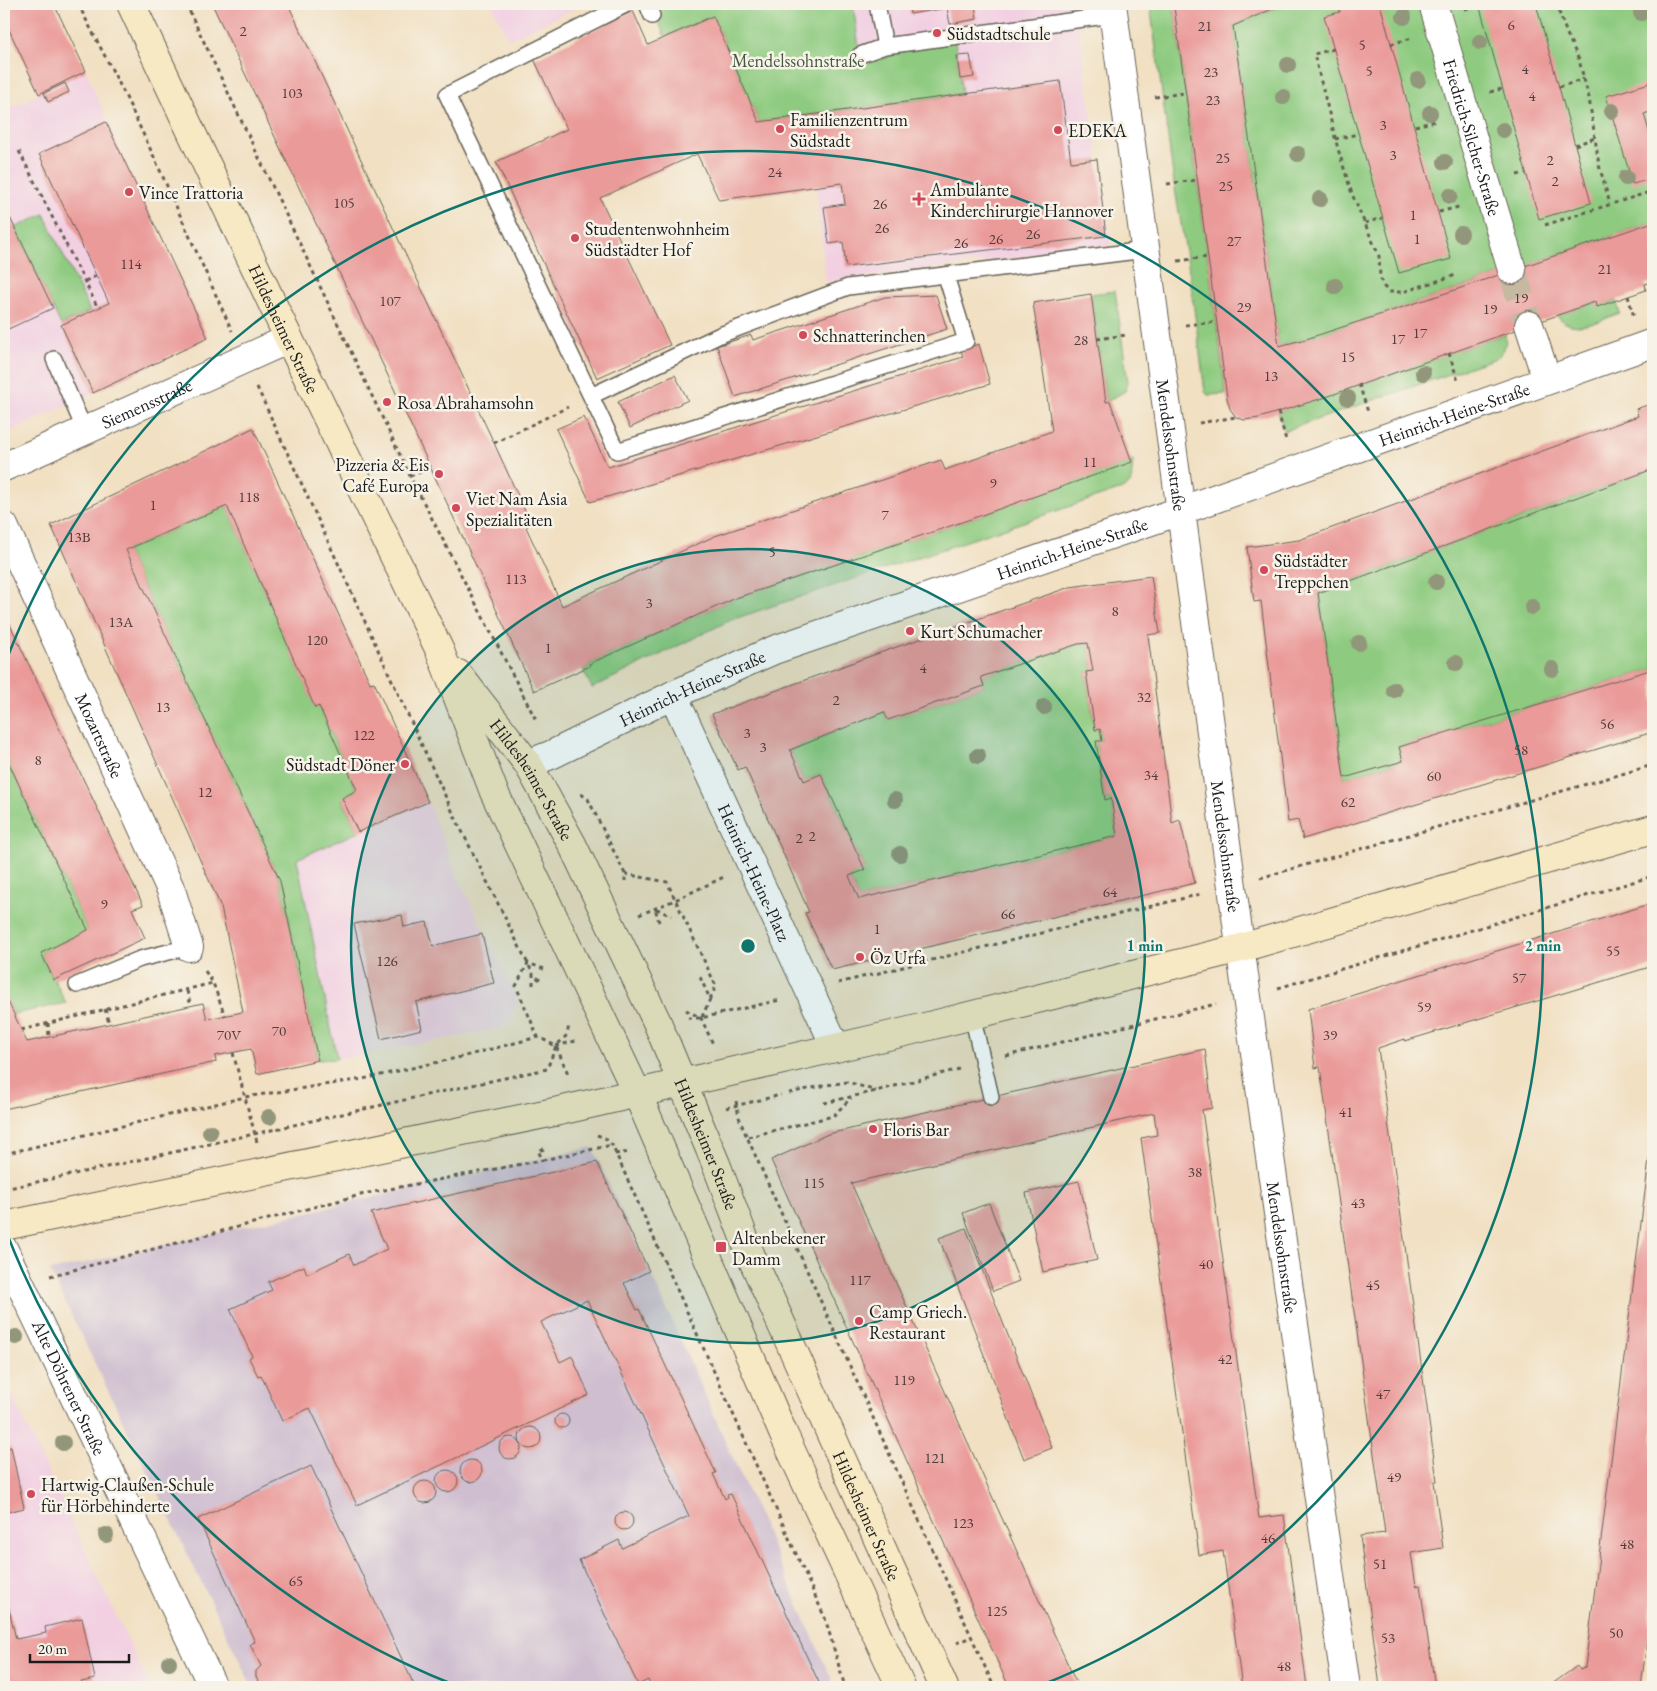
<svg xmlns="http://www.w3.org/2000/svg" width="1657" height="1691" font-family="'EB Garamond',serif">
<rect width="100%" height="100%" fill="#f7f3e8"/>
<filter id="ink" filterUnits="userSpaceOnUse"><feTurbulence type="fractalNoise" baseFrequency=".02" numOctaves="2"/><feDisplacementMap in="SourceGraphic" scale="10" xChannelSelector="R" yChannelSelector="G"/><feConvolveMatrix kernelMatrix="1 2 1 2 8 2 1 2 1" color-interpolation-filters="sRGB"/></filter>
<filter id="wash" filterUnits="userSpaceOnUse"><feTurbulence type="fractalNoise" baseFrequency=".0096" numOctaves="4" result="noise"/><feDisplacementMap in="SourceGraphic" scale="20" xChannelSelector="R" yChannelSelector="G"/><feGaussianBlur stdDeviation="1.12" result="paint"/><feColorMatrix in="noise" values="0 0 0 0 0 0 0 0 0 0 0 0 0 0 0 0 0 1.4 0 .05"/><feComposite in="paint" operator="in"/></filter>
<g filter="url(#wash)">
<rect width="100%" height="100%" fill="#f1e0c2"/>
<path fill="#f2d0e2" d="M491 4H585L509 39Z
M853 4H1075L1111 246 826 282 816 186 842 183 833 112 962 94 860 55Z
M86 71 129 170 208 338 4 435V111Z
M428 802 460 882 517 998 515 1009 509 1022 499 1029 337 1059 297 859Z
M4 1378 114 1611 150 1687H4Z"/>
<path fill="#cfbed0" d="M592 1147 651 1274 835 1687H252L50 1271Z"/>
<path fill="#8ecb80" stroke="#55744e" d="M652 4H853L860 55 955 41 962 94 759 122 713 16 665 37Z
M1150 4H1169L1174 7 1226 394 1208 395 1205 392 1189 270 1174 183Z
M1284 4H1653V222L1449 292 1306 339 1279 346 1233 26Z
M44 214 90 311 61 325 15 228Z
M1115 291 1128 382 1125 391 1106 402 1091 294Z
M1616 301 1620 313C1600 320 1573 337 1557 315L1596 302 1597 306Z
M1505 334C1507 345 1505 351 1496 358L1284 431 1278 412Z
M1133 461 1131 483 1122 489 731 620 592 688 583 670 590 666 589 664 736 598 962 522Z
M1653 469V669L1399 747 1403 761 1344 778 1318 593Z
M227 506 315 707 319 706 357 790 342 799 358 832 297 859 337 1059 318 1060 280 881 126 550Z
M1088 643 1093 671 1086 672 1095 730 1100 729 1102 741 1096 742 1105 800 1111 798 1117 836 859 899 849 876 865 869 821 774 804 781 790 750 884 712 888 720 984 686 981 677 1078 644Z
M4 753 88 930 41 953 66 1003 14 1014 4 993Z"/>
<g id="blocks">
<path fill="#ea9a99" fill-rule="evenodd" d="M4 4H54L86 71 39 94 4 19Z
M212 4H288L494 443 531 524 526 527 562 606 715 536 941 460 945 470 1052 431 1033 303 1091 294 1106 402 1110 401 1132 462 962 522 736 598 589 664 590 666 534 691 383 365Z
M909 4H975L977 19 950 24 947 8 910 14Z
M1168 4H1284L1233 26 1279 346 1306 339 1449 292 1653 222V282L1645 284 1646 290 1597 307 1596 302 1592 303 1326 397 1259 418 1244 420 1236 417 1230 409 1227 398 1174 7Z
M1338 4H1380L1451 259 1399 273 1324 16 1340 12Z
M1479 4H1536L1591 203 1539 219Z
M633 11 648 45 713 16 759 122 1060 81 1071 162 1097 159 1106 236 846 267 843 242 829 244 824 207 845 204 842 183 719 200 697 154 600 198 670 345 597 378 496 162 567 129 534 59Z
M970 55 974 77 960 79 957 56Z
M1653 82V111L1644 114 1653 145V178L1633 184 1606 96Z
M65 83 69 92 48 102 44 93Z
M106 122 208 338 93 393 61 325 109 303 39 154Z
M4 205 53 308 4 331Z
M936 295 947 329 735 397 717 346 751 335 753 340 885 297Z
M979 344 990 384 590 502 556 429 584 417 608 467 963 357 961 350Z
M675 375 688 400 630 428 618 402Z
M1653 403V469L1318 593 1344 778 1403 761 1399 747 1653 669V732L1303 839 1298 820 1288 822 1261 601 1254 602 1247 547 1299 540 1638 416 1636 409Z
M253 428 370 683 374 682 428 802 358 832 342 798 357 790 319 706 315 708 227 506 126 550 280 881 318 1060 257 1074 251 1049 215 1056 216 1062 4 1109V993L27 1042 203 1003 207 1019 243 1012 221 907 51 525Z
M1151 576 1160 633 1148 635 1172 823 1180 820 1195 883 832 970 805 913 809 912 745 767 738 770 712 714 865 658 1070 587ZM1088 643 1093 671 1086 672 1095 730 1100 729 1102 741H1096L1105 800 1111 798 1117 836 859 899 849 876 865 870 821 774 804 781 790 750 884 712 888 720 984 686 981 677 1078 644Z
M4 612 143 905 132 909 145 938 54 980 41 953 88 930 4 753Z
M1653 903V966L1405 1041V1039L1378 1048 1437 1481 1434 1482 1443 1548 1411 1553 1416 1586 1420 1585 1435 1687H1380L1360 1536 1385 1533 1320 1067 1315 1068 1308 1009Z
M402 915 404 927 427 922 433 946 482 934 494 983 416 1002 422 1029 381 1039 354 924Z
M1205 1049 1212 1108 1202 1110 1259 1518 1284 1515 1307 1687H1242L1223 1551 1199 1555 1141 1138 1157 1135 1154 1113 851 1183 1078 1687H1009L771 1160 828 1134Z
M1652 1136 1653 1593 1641 1687H1548L1577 1666 1580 1670 1585 1667Z
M597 1162 649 1271 624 1283 637 1310 639 1309 716 1473 713 1474 725 1499 728 1497 727 1495 731 1494 821 1687H651L648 1680 638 1685 579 1560 619 1540 622 1548 689 1516 587 1300 541 1322 560 1362 572 1356 589 1395 357 1505 310 1408 282 1421 261 1375 258 1376 249 1358 252 1356 230 1309 272 1290 268 1282 304 1266 307 1274 349 1254 354 1265 387 1249 371 1213Z
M1079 1181 1097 1260 1043 1272 1026 1193Z
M989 1203 1019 1281 993 1291 963 1213Z
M966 1228 1052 1448 1024 1459 939 1238Z
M555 1421a7 7 0 1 1 14 0a7 7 0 1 1-14 0Z
M519 1438a11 11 0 1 1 22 0a11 11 0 1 1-22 0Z
M499 1448a11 11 0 1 1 22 0a11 11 0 1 1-22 0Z
M11 1447 24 1508 4 1513V1449Z
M460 1471a11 11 0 1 1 22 0a11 11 0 1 1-22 0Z
M311 1466 415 1687H270L269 1684 260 1683 256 1677V1671L261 1666 250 1644 255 1642 198 1519Z
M436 1481a11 11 0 1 1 22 0a11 11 0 1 1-22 0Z
M414 1492a11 11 0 1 1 22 0a11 11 0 1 1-22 0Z
M615 1521a9 9 0 1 1 18 0a9 9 0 1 1-18 0Z
M4 1588 16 1639 46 1633 45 1627 82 1618 95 1679 81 1682 82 1687H4Z"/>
</g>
</g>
<g filter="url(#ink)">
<use href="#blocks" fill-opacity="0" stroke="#676156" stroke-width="1"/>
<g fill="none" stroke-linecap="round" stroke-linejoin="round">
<path stroke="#c6b9a1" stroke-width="28" stroke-dasharray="28 14" stroke-linecap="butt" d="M1512 270 1529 325"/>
<defs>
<path id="lane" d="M627 4 447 95 617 451 966 341 946 276
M647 4 652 16
M877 4 885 46 1113 15
M860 55 885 46
M54 359 85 431
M591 396 720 335 848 287 1145 250
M77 985 140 959 189 947
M972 1015 991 1097"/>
<g id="street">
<path id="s1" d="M1112 4 1247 997 1346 1687"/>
<path id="s2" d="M1433 4 1512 270"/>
<path d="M1529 325 1547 380"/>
<path id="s3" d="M4 467 289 339"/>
<path id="s4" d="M4 526 171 890 189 947"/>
<path id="s5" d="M673 695 836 1048"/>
<path id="s6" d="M528 764 553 754 673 695 774 650 1180 511 1653 343"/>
<path id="s7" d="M4 1250 213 1687"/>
</g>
<g id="secondary">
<path id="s8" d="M131 4 289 339 440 651 494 792 637 1093 783 1433 901 1687"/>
<path id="s9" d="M458 674 528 764 572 844 657 1022 716 1164 751 1256 944 1687"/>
<path d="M4 1226 559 1111 905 1032 1241 948 1653 829"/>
</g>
</defs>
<use href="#lane" stroke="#676156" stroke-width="18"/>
<use href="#street" stroke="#676156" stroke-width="30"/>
<use href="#secondary" stroke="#676156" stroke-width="30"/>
<path stroke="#676156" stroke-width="3" stroke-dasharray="4 4" stroke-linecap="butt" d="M78 4 123 91 154 157 232 331
M186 4 410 476 536 720
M1556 4 1567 34 1579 60 1589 98 1599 165 1610 204
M1465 9 1479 5
M1391 44 1412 38
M1334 49 1314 54 1338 149 1352 194 1379 256 1380 278 1384 287 1390 292H1403L1456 275
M1559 87 1584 79
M1490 92 1502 89
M1155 97 1185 93
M1415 126 1436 121
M1335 139 1358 134
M1575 145 1595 138
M19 151 98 308
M1517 175 1526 173
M1167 184 1196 180
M1439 212 1462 206
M1365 223 1382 218
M1545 225 1653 191
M1178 261 1207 257
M85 281 96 276
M1628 296 1634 317
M1185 325 1217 322
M1097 339 1126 335
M1449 353 1458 381
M1359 384 1368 412
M257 387 454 815 533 974
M1278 412 1286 440
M1199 423 1236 417
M494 443 568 407
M410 476 431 468
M581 794 588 799 625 874V881
M625 874 667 882 716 986 710 999
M1260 878 1653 765
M639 915 675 900 724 877
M659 922 655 908 671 916
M544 969 528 963 516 986 538 1037 556 1046 569 1076
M205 971 213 983 225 1016
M700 977 710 999 702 1017
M838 983 1201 894
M533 985V974L542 982
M1278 988 1653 876
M187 991 191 1006
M105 1009 109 1023
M686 1010 701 1018 713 1044
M688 1018H701L780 1000
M48 1023 49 1037
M21 1030 213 983
M556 1046 579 1040
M233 1053 257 1142
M1006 1056 1216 1004
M789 1093 827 1085 848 1082 876 1091
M736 1101 739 1117 743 1128 994 1687
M824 1103 876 1091 959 1069
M726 1108 781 1095
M597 1135 605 1138 612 1145 825 1618 845 1687
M748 1137 833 1116 851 1098
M544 1149 538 1151 543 1160 612 1145
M4 1154 245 1097 363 1079 461 1057 538 1037
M615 1154 630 1152
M4 1189C186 1151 366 1107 547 1069L556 1046 567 1035 569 1025
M50 1276 368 1193 543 1160
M957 1643 972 1637"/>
<use href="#lane" stroke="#fff" stroke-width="15"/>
<use href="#street" stroke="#fff" stroke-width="28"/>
<use href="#secondary" stroke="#f7e9c3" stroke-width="28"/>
</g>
<g fill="#92967a">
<circle cx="1641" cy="13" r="8"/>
<circle cx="1404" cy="17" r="8"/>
<circle cx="1480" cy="42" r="8"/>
<circle cx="1288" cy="65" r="8"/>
<circle cx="1418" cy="80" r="8"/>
<circle cx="1283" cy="97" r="8"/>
<circle cx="1612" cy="111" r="8"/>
<circle cx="1430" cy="113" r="8"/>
<circle cx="1503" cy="130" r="8"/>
<circle cx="1298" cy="154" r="8"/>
<circle cx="1445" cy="162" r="8"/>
<circle cx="1626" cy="178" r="8"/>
<circle cx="1450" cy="196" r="8"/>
<circle cx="1320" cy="199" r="8"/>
<circle cx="1461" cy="234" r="8"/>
<circle cx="1335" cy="286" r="8"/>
<circle cx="1423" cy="373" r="8"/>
<circle cx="1348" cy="398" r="8"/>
<circle cx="1436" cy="582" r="8"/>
<circle cx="1532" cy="607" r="8"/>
<circle cx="1359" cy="643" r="8"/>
<circle cx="1456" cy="663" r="8"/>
<circle cx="1552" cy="669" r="8"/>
<circle cx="1394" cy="690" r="8"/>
<circle cx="1044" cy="707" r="8"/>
<circle cx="978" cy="756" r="8"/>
<circle cx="895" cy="800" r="8"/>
<circle cx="900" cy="854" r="8"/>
<circle cx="269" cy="1117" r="8"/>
<circle cx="210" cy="1132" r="8"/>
<circle cx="16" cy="1337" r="8"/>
<circle cx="63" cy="1443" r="8"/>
<circle cx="106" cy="1535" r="8"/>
<circle cx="169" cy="1663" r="8"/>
</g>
</g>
<circle cx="748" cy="946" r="397" fill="#0f766e" fill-opacity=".12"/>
<g fill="none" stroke="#0f766e" stroke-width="2.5">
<circle cx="748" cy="946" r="397"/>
<path d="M457 1686A795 795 0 0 1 6 1231M6 661A795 795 0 1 1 1039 1686"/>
</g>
<g fill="#d1495b" stroke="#f7f3e8" stroke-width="2">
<circle cx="937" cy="33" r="5"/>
<circle cx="780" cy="129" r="5"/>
<circle cx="1058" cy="130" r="5"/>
<circle cx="129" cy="192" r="5"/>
<path d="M916.5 191.5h5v5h5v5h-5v5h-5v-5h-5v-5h5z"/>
<circle cx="575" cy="238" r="5"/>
<circle cx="803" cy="335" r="5"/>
<circle cx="387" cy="402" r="5"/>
<circle cx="439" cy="474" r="5"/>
<circle cx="456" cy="508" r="5"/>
<circle cx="1264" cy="570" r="5"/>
<circle cx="910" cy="631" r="5"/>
<circle cx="405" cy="764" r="5"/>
<circle cx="860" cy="957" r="5"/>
<circle cx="873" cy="1129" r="5"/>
<rect x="715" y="1241" width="12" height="12" rx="2.5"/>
<circle cx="859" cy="1321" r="5"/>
<circle cx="31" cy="1494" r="5"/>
</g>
<g text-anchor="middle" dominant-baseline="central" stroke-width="5" stroke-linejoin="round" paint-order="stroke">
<g font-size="15" fill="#503c3b">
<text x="1511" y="24">6</text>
<text x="1205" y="25">21</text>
<text x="243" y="30">2</text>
<text x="1362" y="44">5</text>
<text x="1525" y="68">4</text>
<text x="1369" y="70">5</text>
<text x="1211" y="71">23</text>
<text x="292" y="92">103</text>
<text x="1532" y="95">4</text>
<text x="1213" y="99">23</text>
<text x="1383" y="124">3</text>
<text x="1393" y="154">3</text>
<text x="1223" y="157">25</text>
<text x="1550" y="159">2</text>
<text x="775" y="171">24</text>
<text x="1555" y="180">2</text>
<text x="1226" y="185">25</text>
<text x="344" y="202">105</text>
<text x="880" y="203">26</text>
<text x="1413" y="214">1</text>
<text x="882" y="227">26</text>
<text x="1033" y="233">26</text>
<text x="996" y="238">26</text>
<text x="1417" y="238">1</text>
<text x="1234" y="240">27</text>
<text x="961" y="242">26</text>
<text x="131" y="263">114</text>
<text x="1605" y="268">21</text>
<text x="1521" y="297">19</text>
<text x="390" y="300">107</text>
<text x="1244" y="306">29</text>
<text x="1490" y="308">19</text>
<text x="1420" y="332">17</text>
<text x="1398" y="338">17</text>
<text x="1081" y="339">28</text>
<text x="1348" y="356">15</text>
<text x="1271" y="375">13</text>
<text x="1090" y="461">11</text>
<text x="993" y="482">9</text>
<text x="249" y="496">118</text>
<text x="153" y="504">1</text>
<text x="885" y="514">7</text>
<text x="79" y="536">13B</text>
<text x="772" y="551">5</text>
<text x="516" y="578">113</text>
<text x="649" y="602">3</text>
<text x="1115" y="610">8</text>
<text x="121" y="621">13A</text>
<text x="317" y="639">120</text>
<text x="548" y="647">1</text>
<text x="923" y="667">4</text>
<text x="1144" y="696">32</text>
<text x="836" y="699">2</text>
<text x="163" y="706">13</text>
<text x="1607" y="723">56</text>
<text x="747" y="732">3</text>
<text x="364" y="734">122</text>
<text x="763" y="746">3</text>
<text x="1521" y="749">58</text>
<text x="38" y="759">8</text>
<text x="1151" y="774">34</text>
<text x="1434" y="775">60</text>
<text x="205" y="791">12</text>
<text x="1348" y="801">62</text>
<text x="812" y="835">2</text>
<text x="799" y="837">2</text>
<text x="1110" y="891">64</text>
<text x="104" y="903">9</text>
<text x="1008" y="913">66</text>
<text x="877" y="928">1</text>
<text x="1613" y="950">55</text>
<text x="387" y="960">126</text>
<text x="1519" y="977">57</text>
<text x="1424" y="1006">59</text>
<text x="279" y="1030">70</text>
<text x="229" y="1034">70V</text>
<text x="1330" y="1034">39</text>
<text x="1346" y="1111">41</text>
<text x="1195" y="1171">38</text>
<text x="814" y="1182">115</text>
<text x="1358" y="1202">43</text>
<text x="1206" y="1263">40</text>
<text x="860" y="1279">117</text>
<text x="1373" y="1284">45</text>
<text x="1225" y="1358">42</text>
<text x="904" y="1379">119</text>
<text x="1383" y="1393">47</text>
<text x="935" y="1457">121</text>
<text x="1394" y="1476">49</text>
<text x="963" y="1522">123</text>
<text x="1268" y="1537">46</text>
<text x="1627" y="1543">48</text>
<text x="1380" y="1563">51</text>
<text x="296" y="1580">65</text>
<text x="997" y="1610">125</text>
<text x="1616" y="1632">50</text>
<text x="1388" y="1637">53</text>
<text x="1284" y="1665">48</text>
</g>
<g font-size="18" fill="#1c1c1c" stroke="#f7f3e8" text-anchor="start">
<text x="947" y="33">Südstadtschule</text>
<text x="790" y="119">Familienzentrum<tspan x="790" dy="21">Südstadt</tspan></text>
<text x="1068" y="130">EDEKA</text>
<text x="930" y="189">Ambulante<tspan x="930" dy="21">Kinderchirurgie Hannover</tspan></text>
<text x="139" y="192">Vince Trattoria</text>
<text x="585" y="228">Studentenwohnheim<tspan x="585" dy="21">Südstädter Hof</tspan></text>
<text x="813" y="335">Schnatterinchen</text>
<text x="397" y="402">Rosa Abrahamsohn</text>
<text x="429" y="464" text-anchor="end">Pizzeria &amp; Eis<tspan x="429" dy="21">Café Europa</tspan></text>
<text x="466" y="498">Viet Nam Asia<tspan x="466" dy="21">Spezialitäten</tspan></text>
<text x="1274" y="560">Südstädter<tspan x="1274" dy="21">Treppchen</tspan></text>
<text x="920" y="631">Kurt Schumacher</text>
<text x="395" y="764" text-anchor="end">Südstadt Döner</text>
<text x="870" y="957">Öz Urfa</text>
<text x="883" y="1129">Floris Bar</text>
<text x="732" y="1237">Altenbekener<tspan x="732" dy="21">Damm</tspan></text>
<text x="869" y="1311">Camp Griech.<tspan x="869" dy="21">Restaurant</tspan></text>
<text x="41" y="1484">Hartwig-Claußen-Schule<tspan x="41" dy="21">für Hörbehinderte</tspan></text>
</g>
<g font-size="18" fill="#44593f" stroke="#f7f3e8">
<text x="798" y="60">Mendelssohnstraße</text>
</g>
<g font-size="18" fill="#1c1c1c" stroke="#f7f3e8">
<text stroke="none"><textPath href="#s2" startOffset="139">Friedrich-Silcher-Straße</textPath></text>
<text stroke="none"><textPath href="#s8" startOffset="359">Hildesheimer Straße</textPath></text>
<text stroke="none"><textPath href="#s3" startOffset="156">Siemensstraße</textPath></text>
<text stroke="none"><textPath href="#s6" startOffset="991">Heinrich-Heine-Straße</textPath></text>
<text stroke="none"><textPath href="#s1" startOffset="445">Mendelssohnstraße</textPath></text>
<text stroke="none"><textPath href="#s6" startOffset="586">Heinrich-Heine-Straße</textPath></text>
<text stroke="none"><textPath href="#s6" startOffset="181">Heinrich-Heine-Straße</textPath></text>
<text stroke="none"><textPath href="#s4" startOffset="230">Mozartstraße</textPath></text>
<text stroke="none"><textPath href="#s9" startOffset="129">Hildesheimer Straße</textPath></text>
<text stroke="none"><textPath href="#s1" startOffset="850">Mendelssohnstraße</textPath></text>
<text stroke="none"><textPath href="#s5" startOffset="195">Heinrich-Heine-Platz</textPath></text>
<text stroke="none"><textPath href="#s9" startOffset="534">Hildesheimer Straße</textPath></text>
<text stroke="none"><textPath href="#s1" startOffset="1255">Mendelssohnstraße</textPath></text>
<text stroke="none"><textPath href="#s7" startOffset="152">Alte Döhrener Straße</textPath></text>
<text stroke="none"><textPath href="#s9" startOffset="939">Hildesheimer Straße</textPath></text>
</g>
</g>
<circle cx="748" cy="946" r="8" fill="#0f766e" stroke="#f7f3e8" stroke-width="2.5"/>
<g font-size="15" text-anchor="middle" font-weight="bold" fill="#0f766e" stroke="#f7f3e8" stroke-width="5" stroke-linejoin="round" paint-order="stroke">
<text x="1145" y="951">1 min</text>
<text x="1543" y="951">2 min</text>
</g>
<rect width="1657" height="1691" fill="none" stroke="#f7f3e8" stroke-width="20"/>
<path d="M30 1654v8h99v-8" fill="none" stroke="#1c1c1c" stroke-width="2.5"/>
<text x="38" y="1654" font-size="15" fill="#1c1c1c" stroke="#f7f3e8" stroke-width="4" paint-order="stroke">20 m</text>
</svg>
